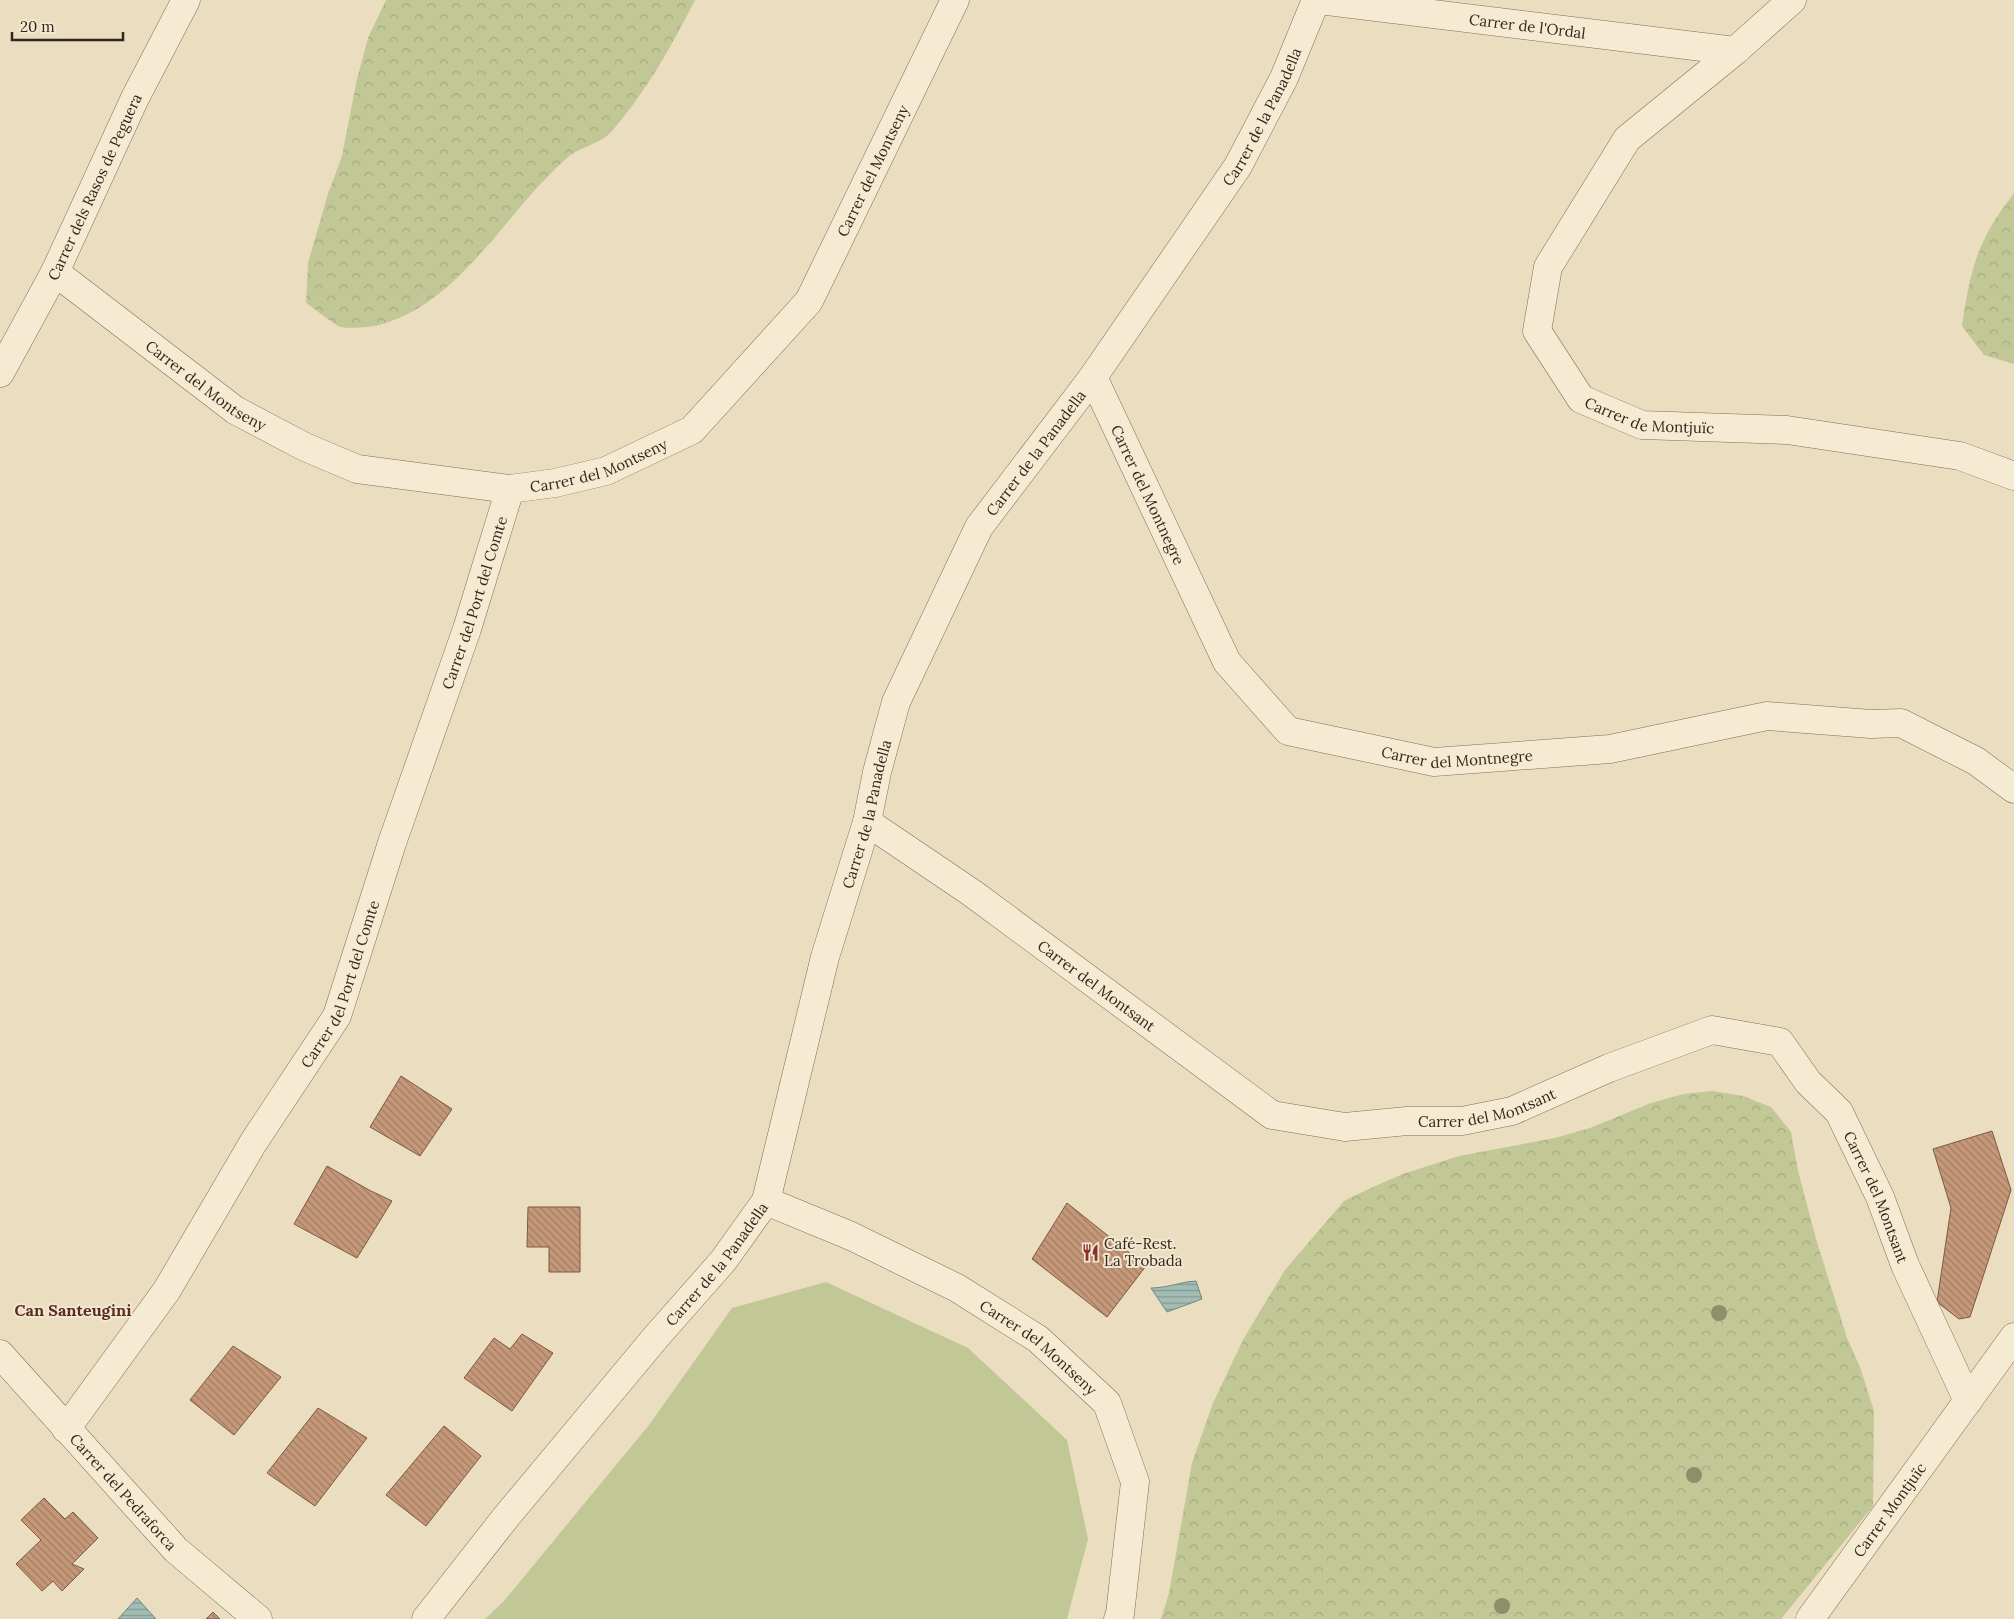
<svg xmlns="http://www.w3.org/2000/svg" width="2014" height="1619" font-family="Lora,serif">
<defs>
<pattern id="forest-crowns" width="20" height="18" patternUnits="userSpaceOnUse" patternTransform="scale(1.25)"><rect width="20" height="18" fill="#c1c795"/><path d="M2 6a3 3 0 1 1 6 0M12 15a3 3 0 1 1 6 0" fill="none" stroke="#a6ab80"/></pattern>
<pattern id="water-rules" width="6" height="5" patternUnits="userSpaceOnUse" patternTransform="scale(1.25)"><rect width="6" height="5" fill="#a3bcb4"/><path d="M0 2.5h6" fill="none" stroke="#859992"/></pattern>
<pattern id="building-back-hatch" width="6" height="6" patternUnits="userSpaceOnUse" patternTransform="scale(1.25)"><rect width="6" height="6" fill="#c59879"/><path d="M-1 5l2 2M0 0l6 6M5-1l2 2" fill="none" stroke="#a17c63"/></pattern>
</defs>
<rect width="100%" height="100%" fill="#eaddc0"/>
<path fill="#c1c795" d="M826 1282 968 1348 1067 1440 1088 1539 1067 1619H485L504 1601 649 1425 732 1308Z"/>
<path fill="url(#forest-crowns)" d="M386 0H695C671 47 646 92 612 131 601 144 579 147 567 158 505 212 461 303 379 325 372 327 347 329 341 327 334 325 314 308 306 303L308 263 328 194 342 156 357 79 368 38Z
M2014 193V364L1984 355 1962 326C1967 291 1973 256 1992 225 1998 214 2007 203 2014 193Z
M1712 1091 1743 1096 1771 1107 1791 1132 1798 1171 1816 1239 1847 1338 1860 1367 1874 1411 1873 1506 1781 1619H1161L1169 1593 1192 1463 1213 1403 1244 1338 1285 1270 1344 1201 1373 1187 1403 1174 1459 1156 1555 1138 1590 1128 1651 1103 1684 1094Z"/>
<path fill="url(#water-rules)" stroke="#6b8981" d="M1196 1281 1202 1299 1167 1312 1151 1288C1167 1288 1180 1282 1196 1281Z
M137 1598 156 1619H118Z"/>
<path fill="url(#building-back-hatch)" stroke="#7e5941" d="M401 1076 452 1109 420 1156 370 1127Z
M1992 1131 2011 1190 1970 1317 1959 1319 1937 1302 1951 1208 1933 1149Z
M327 1166 369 1190 392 1201 357 1258 294 1224Z
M1067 1203 1146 1266 1107 1317 1032 1259Z
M528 1207H580V1272H549V1247H527Z
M522 1334 553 1353 512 1411 464 1378 494 1338 510 1349Z
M233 1346 281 1377 234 1435 190 1400Z
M318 1408 367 1438 315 1506 267 1473Z
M444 1426 481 1456 426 1526 386 1495Z
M44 1498 65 1519 73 1512 98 1538 72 1564 84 1569 62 1591 53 1581 42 1591 16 1564 41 1540 21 1520Z
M213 1612 220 1619H206Z"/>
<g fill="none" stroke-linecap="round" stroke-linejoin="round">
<defs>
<g id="minor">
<path id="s1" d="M1319 0 1735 51"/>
<path id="s2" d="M1792 0 1735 51 1627 139 1548 267 1537 331 1581 399 1642 425 1787 430 1960 456 2014 476"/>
<path id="s3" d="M55 272 235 410 305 447 357 469 510 489 555 483 606 471 692 430 809 301 955 0"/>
<path id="s4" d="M0 373 55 272 135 98 186 0"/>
<path id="s5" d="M1093 377 1227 662 1288 731 1434 762 1610 749 1767 716 1871 724 1901 723 1976 761 2014 789"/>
<path id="s6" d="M867 822 972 893 1272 1115 1345 1127 1407 1121H1462L1512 1111 1609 1068 1712 1030 1780 1042 1808 1082 1839 1112 1880 1197 1905 1265 1968 1401"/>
<path id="s7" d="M766 1201 851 1236 957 1288 1038 1339 1107 1403 1135 1482 1120 1614 1118 1619"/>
<path id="s8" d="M0 1354 176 1550 258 1619"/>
<path id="s9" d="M66 1429 167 1290 253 1143 337 1016 392 843 467 629 510 489"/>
<path id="s10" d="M426 1619 506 1517 656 1337 723 1261 766 1201 825 957 867 822 877 772 896 702 979 527 1093 377 1238 166 1284 78 1316 0"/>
<path id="s11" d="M1810 1619 2014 1337"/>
</g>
</defs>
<use href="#minor" stroke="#816e5a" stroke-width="29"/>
<use href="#minor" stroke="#f5ebd2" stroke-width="28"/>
</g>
<g fill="#8e8e6b">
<circle cx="1719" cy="1313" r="8"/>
<circle cx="1694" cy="1475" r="8"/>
<circle cx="1502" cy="1606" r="8"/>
</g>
<defs>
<symbol id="restaurant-bare" viewBox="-9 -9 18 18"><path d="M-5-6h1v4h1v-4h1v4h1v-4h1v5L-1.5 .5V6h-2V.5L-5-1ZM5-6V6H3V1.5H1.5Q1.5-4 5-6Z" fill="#8b2e30" stroke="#f2e7cf" stroke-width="2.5" paint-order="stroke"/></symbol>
</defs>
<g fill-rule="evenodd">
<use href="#restaurant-bare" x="1078" y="1240" width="25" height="25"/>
</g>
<g text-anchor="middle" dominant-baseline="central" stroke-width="4" stroke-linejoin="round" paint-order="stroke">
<g font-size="15" fill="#32271d" stroke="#f2e7cf">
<text stroke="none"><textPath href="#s1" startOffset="210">Carrer de l'Ordal</textPath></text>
<text stroke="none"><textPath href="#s10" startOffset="1748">Carrer de la Panadella</textPath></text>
<text stroke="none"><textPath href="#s3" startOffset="1029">Carrer del Montseny</textPath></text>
<text stroke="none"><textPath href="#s4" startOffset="209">Carrer dels Rasos de Peguera</textPath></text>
<text stroke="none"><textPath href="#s3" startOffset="189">Carrer del Montseny</textPath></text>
<text stroke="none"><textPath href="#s2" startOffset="584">Carrer de Montjuïc</textPath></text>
<text stroke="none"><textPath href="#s10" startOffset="1342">Carrer de la Panadella</textPath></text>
<text stroke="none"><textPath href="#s3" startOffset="609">Carrer del Montseny</textPath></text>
<text stroke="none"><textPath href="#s5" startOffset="130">Carrer del Montnegre</textPath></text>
<text stroke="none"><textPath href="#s9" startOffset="930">Carrer del Port del Comte</textPath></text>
<text stroke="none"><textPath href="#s5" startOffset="579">Carrer del Montnegre</textPath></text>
<text stroke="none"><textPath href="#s10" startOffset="939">Carrer de la Panadella</textPath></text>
<text stroke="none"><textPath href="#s9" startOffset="525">Carrer del Port del Comte</textPath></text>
<text stroke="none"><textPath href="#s6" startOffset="282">Carrer del Montsant</textPath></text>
<text stroke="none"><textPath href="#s6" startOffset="718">Carrer del Montsant</textPath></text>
<text stroke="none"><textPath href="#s6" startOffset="1212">Carrer del Montsant</textPath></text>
<text stroke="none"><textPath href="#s10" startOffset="459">Carrer de la Panadella</textPath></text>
<text stroke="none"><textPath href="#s7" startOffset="311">Carrer del Montseny</textPath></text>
<text stroke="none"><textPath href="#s8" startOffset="185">Carrer del Pedraforca</textPath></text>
<text stroke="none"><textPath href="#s11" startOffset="135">Carrer Montjuïc</textPath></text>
</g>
<g font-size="15" fill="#32271d" stroke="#f2e7cf" text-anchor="start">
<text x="1104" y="1243">Café-Rest.<tspan x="1104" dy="17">La Trobada</tspan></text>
</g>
<g font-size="16" font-weight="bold" fill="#5b2b20" stroke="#f2e7cf">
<text x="73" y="1310">Can Santeugini</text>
</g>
</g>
<path d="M12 32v8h111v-8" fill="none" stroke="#32271d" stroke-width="2.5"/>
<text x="20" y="32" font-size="15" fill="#32271d" stroke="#f2e7cf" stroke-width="4" paint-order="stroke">20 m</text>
</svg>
